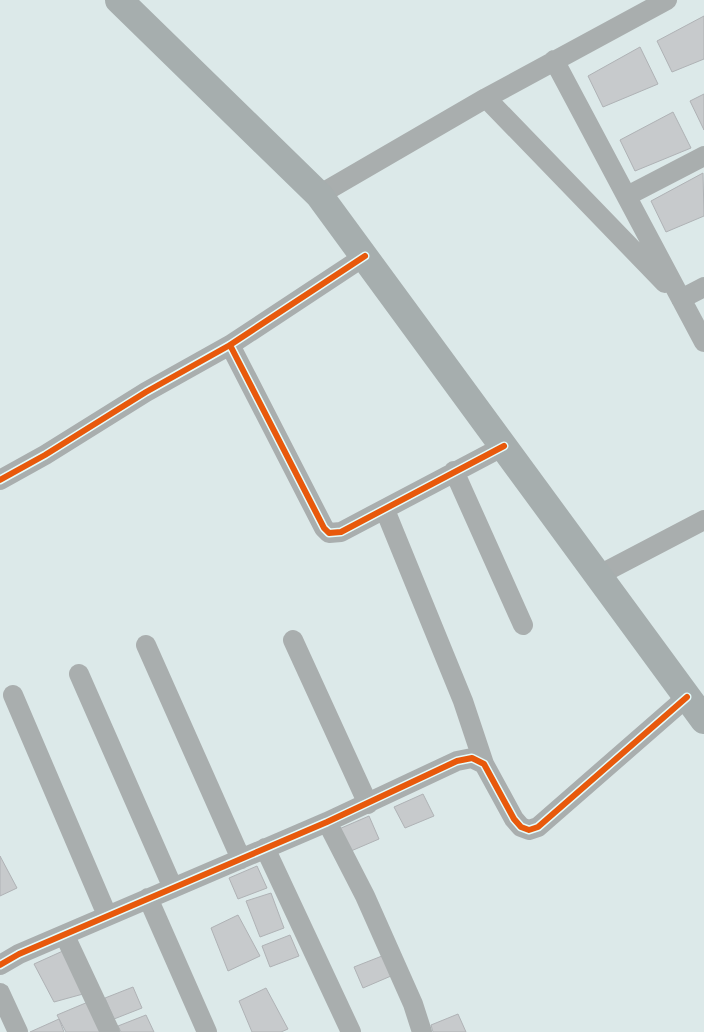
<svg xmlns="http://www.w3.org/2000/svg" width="704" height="1032" font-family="'PT Sans',sans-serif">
<rect width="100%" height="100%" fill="#dce9e9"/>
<path fill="#c7cacc" stroke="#afb2b5" d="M704 16V59L672 72 657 41Z
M640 47 658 84 603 107 588 76Z
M704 94V130L690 101Z
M673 112 691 148 635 171 620 140Z
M703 173 704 216 666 232 651 201Z
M423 794 434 816 405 828 394 807Z
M369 816 379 839 351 851 339 829Z
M0 856 17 888 0 896Z
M257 866 267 888 238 899 229 878Z
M271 893 284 928 260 937 246 901Z
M238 915 260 956 228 971 211 928Z
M290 935 299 956 270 967 262 946Z
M65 950 83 994 54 1002 34 964Z
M382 956 391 976 363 988 354 967Z
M133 987 142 1008 114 1019 105 998Z
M266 988 288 1029 281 1032H252L239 1001Z
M88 1002 101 1032H66L57 1015Z
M458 1014 466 1032H433L431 1025Z
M146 1015 154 1032H121L118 1026Z
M59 1019 64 1032H30Z"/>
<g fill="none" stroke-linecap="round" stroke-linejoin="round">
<path stroke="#a9aeae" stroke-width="20" d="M554 60 704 342
M486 98 665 283
M319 195 486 98 667 0
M627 196 704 156
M681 299 704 287
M230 345 324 528 329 533 341 532 504 446
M454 471 523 625
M0 480 45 455 146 392 230 345 365 256
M385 510 463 701 484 764
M599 575 704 520
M293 640 368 804
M146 645 241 859
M79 674 173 888
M13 695 107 915
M327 822 365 896 413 1004 422 1032
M265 848 351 1032
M148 898 207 1032
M65 936 110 1032
M0 965 19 954 327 822 457 761 472 758 484 764 514 819 521 827 529 830 538 827 687 697
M0 993 18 1032"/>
<path stroke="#a6aeae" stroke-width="28" d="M119 0 319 195 704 720"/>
<defs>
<path id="cycleway" d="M230 345 324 528 329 533 341 532 504 446
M0 480 45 455 146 392 230 345 365 256
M0 965 19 954 327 822 457 761 472 758 484 764 514 819 521 827 529 830 538 827 687 697"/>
</defs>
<use href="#cycleway" stroke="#e4fcfc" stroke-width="9"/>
<use href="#cycleway" stroke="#e8590c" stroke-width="6"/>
</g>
</svg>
